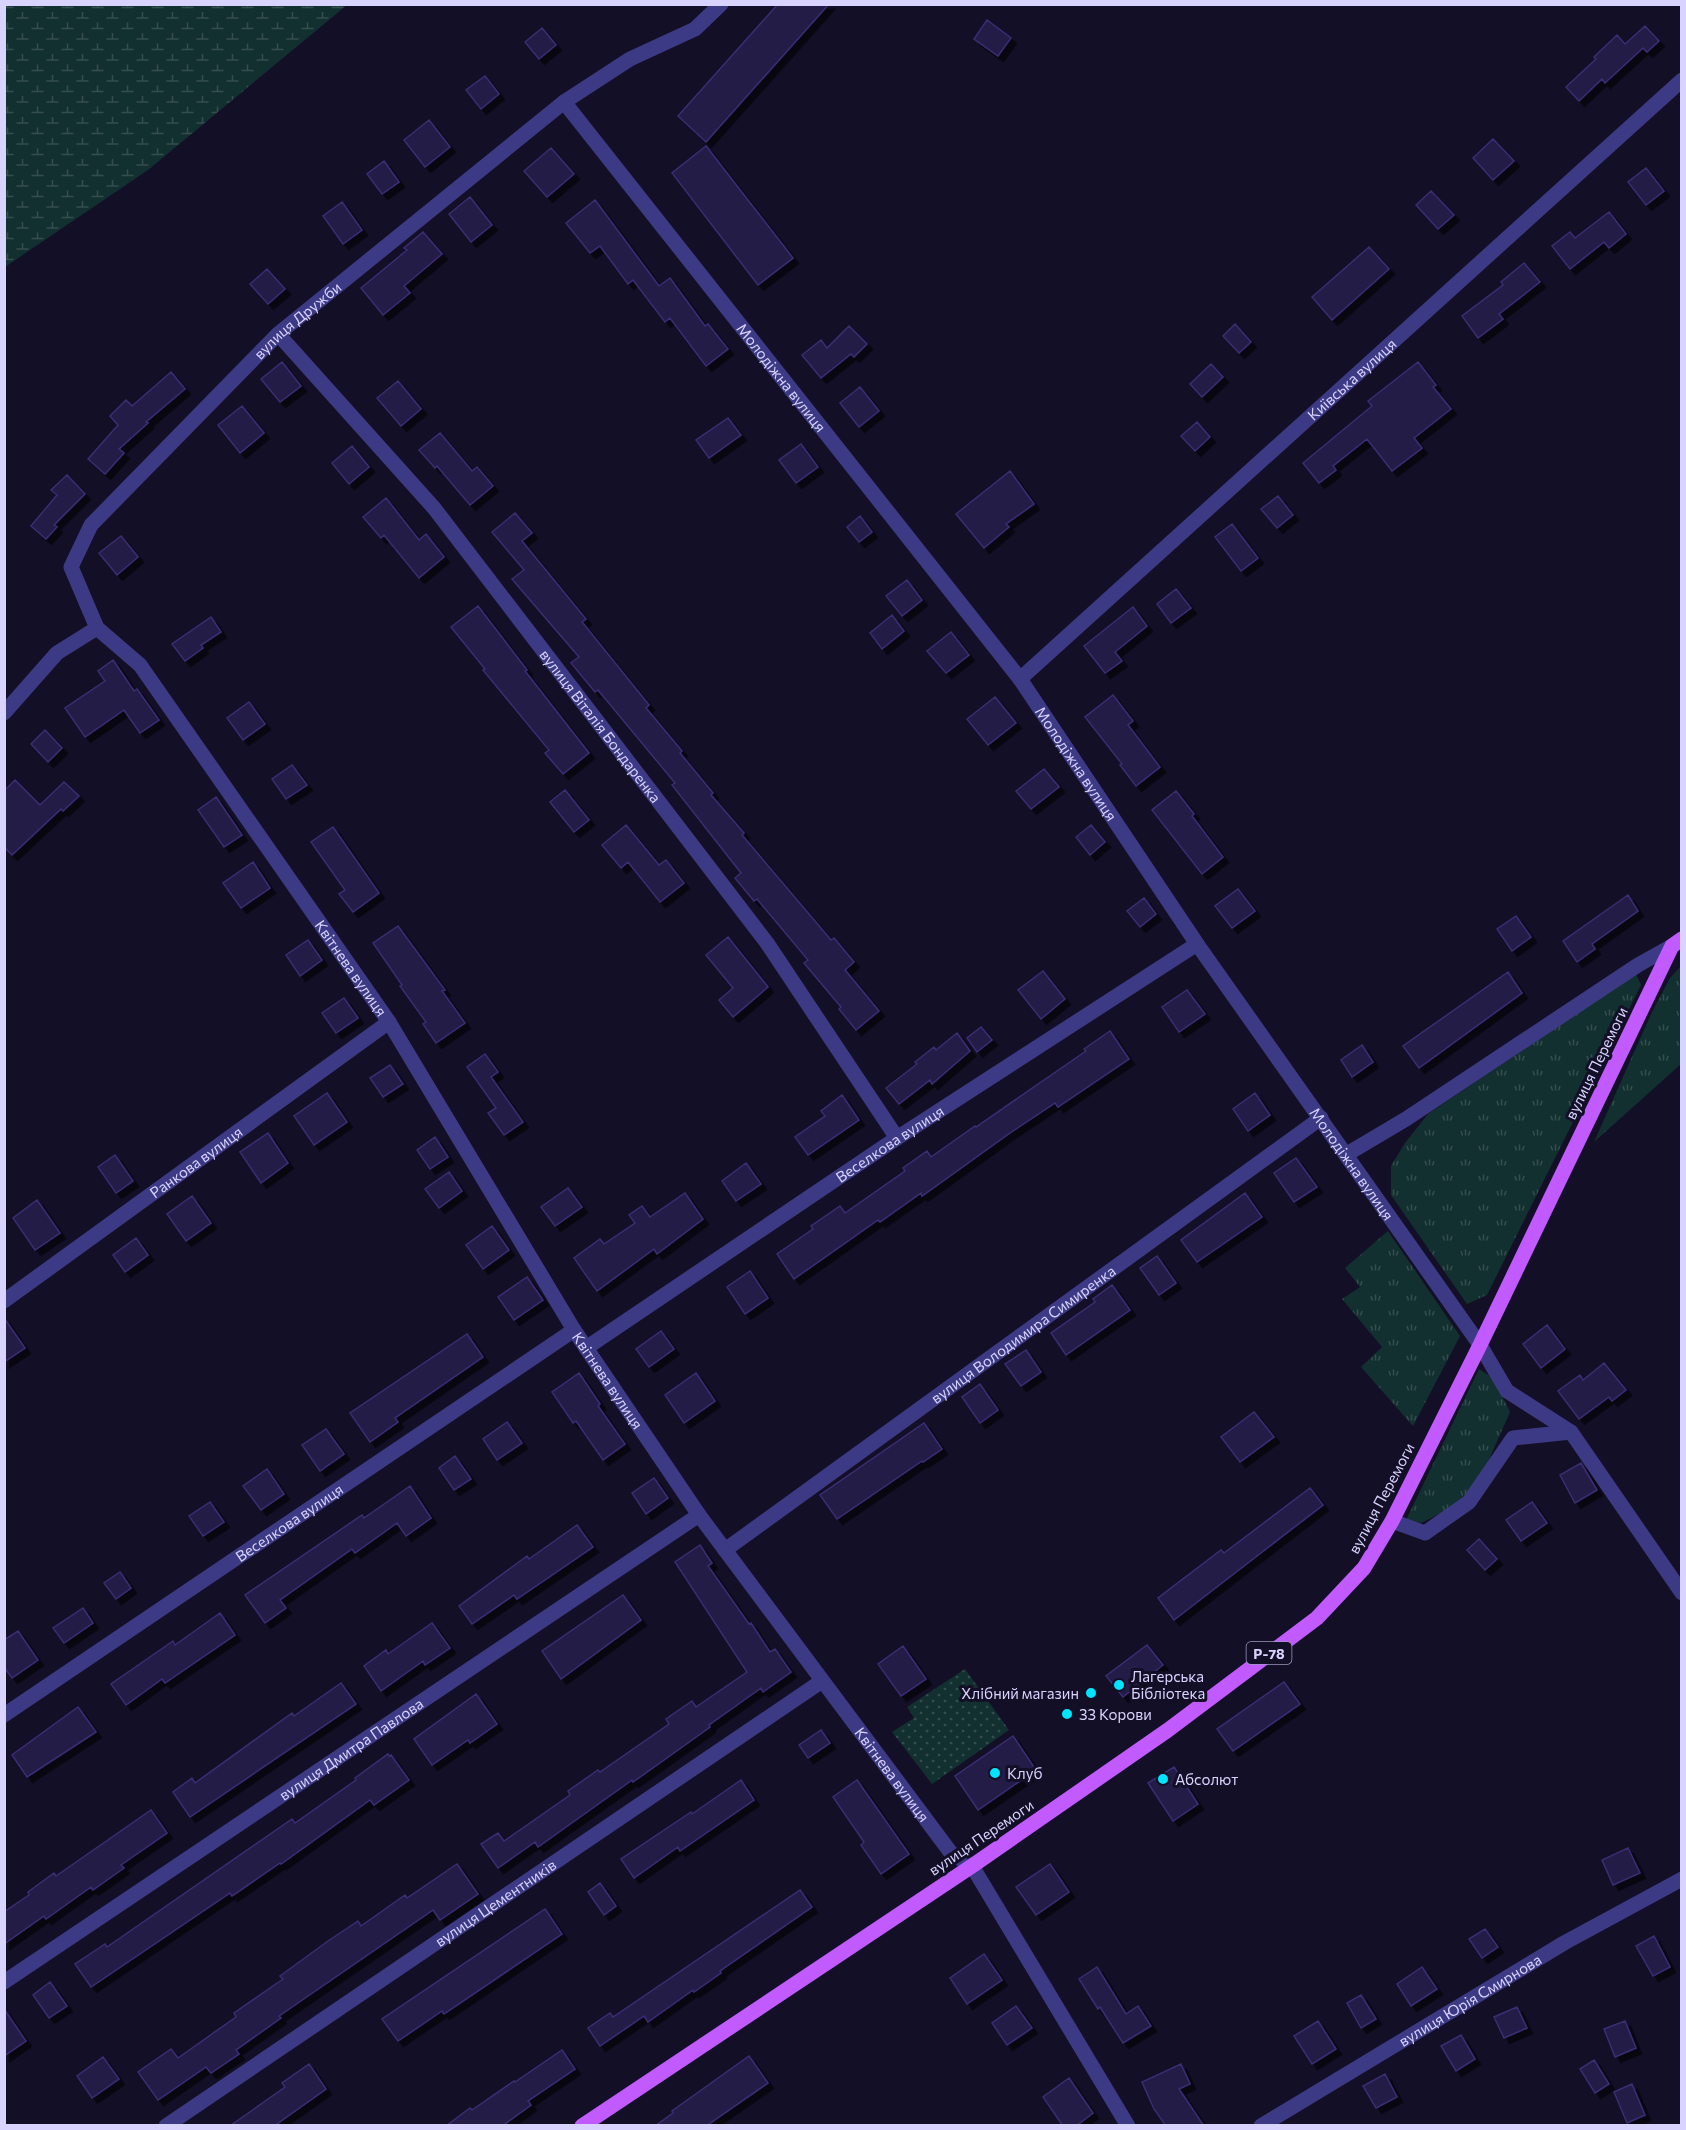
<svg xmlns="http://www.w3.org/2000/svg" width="1686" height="2130" font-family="Commissioner,sans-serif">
<defs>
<pattern id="grass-tufts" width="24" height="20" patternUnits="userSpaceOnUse" patternTransform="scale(1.5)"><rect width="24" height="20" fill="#12302f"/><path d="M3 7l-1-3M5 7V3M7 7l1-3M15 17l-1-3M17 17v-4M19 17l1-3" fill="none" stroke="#344d4e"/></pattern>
<pattern id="wetland-marsh" width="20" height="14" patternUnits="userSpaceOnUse" patternTransform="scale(1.5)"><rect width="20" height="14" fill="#12302f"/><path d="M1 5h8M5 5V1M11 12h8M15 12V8" fill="none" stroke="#344d4e"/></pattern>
<pattern id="park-dots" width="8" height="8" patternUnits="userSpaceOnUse" patternTransform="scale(1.5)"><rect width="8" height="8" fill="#12302f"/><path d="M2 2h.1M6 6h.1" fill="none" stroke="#344d4e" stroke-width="1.8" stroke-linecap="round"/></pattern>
<filter id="shadow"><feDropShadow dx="5.5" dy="5.5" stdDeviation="0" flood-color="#0009"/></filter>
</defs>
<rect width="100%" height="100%" fill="#130f26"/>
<path fill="url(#grass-tufts)" d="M1681 966V1064L1594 1142 1652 1012 1670 978Z
M1636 974 1641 985 1487 1295 1467 1304 1391 1195V1166L1405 1143 1428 1114Z
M1388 1231 1460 1336 1413 1426 1361 1367 1382 1347 1342 1299 1360 1287 1345 1268Z
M1479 1369 1493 1378 1510 1412 1487 1464 1467 1494 1441 1513 1421 1523 1406 1520Z"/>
<path fill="url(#wetland-marsh)" d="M5 4H347V5L148 170 5 267Z"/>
<path fill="url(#park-dots)" d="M965 1669 1009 1730 932 1784 892 1732 914 1718 907 1707Z"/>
<path fill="#241b47" stroke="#3b2d73" stroke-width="1.5" filter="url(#shadow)" d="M778 4H829L706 142 678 116Z
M987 20 1011 38 998 56 974 39Z
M1645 26 1659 41 1647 52 1643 48 1605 83 1602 79 1579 101 1566 87 1596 59 1594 57 1617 35 1625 44Z
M542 28 556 45 539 59 525 42Z
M485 76 499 94 481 109 466 90Z
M429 120 450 147 425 167 404 140Z
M1493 139 1514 161 1493 180 1473 158Z
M706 146 793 258 758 285 672 173Z
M551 148 574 174 547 197 524 171Z
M384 161 399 182 382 194 367 174Z
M1646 168 1664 191 1646 205 1628 182Z
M1431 191 1454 215 1438 229 1416 205Z
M470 197 492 225 471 242 449 214Z
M595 200 659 286 670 278 705 326 708 324 728 349 706 366 670 318 665 322 633 280 628 284 600 246 590 253 566 223Z
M342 202 362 230 343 244 323 216Z
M1609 212 1626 234 1609 248 1604 242 1570 269 1552 246 1570 232 1575 238Z
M423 232 442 254 404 286 410 293 383 315 361 288 407 250 404 248Z
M1369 247 1389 269 1332 320 1312 297Z
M1524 263 1540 282 1499 314 1503 319 1478 338 1462 316 1503 285 1501 282Z
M267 269 285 289 268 304 250 284Z
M1235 324 1251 342 1239 353 1223 336Z
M849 326 867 344 854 357 851 354 821 378 802 355 821 340 827 348Z
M282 362 301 386 280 402 261 379Z
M1418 362 1436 385 1433 387 1451 409 1414 438 1422 448 1392 471 1367 439 1333 466 1336 470 1319 483 1303 463 1372 406 1368 401Z
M1211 364 1223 377 1202 397 1190 384Z
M171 372 185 389 146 422 148 423 119 449 124 453 105 474 88 459 118 425 110 416 126 400 132 406Z
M398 381 421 409 401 426 377 398Z
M860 387 879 411 859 427 840 403Z
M242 406 264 433 240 453 218 425Z
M728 418 741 435 709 458 696 440Z
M1197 422 1210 437 1195 451 1181 436Z
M440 433 472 471 477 467 493 486 470 505 437 466 435 468 419 450Z
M801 444 818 467 796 483 779 460Z
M352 446 369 467 349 484 332 463Z
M1010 471 1034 504 1006 524 1009 527 984 548 956 514Z
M67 475 85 494 54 525 57 527 46 539 31 526 57 495 51 490Z
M1278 496 1293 515 1277 528 1261 509Z
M386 498 419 540 426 534 444 557 419 578 384 535 381 538 363 517Z
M515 513 532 533 522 541 586 619 582 622 649 705 646 708 682 751 680 753 713 793 711 795 744 833 742 835 831 940 834 938 854 962 845 970 879 1011 856 1030 839 1009 841 1007 804 963 808 960 757 899 754 901 735 878 741 873 672 785 675 783 598 690 595 692 571 663 579 657 512 579 524 570 492 532Z
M860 516 872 532 859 542 847 527Z
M1232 524 1258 558 1241 571 1215 537Z
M121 536 138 557 117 575 99 553Z
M907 580 922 600 902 616 886 596Z
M1176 589 1191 608 1171 623 1157 604Z
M478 606 527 670 525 671 589 753 563 774 545 753 549 750 483 670 485 669 451 627Z
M1133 607 1147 626 1115 652 1122 661 1105 673 1084 646Z
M892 615 904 631 882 649 870 633Z
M211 617 221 632 201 645 203 648 185 661 172 644Z
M951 632 969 655 946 673 927 651Z
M113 660 134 691 137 689 159 720 140 733 124 710 85 737 65 708 105 681 98 671Z
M1113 695 1133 721 1128 725 1160 767 1136 786 1120 765 1122 764 1085 717Z
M995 697 1016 723 988 745 967 719Z
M249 702 265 724 243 740 227 718Z
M45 730 62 748 48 762 31 744Z
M292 765 307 785 286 799 272 779Z
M1044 769 1059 787 1031 809 1016 791Z
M15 780 40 805 64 782 79 796 63 811 61 809 12 855 4 847V791Z
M565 790 589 820 574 832 550 802Z
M1176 791 1194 814 1192 816 1223 857 1202 874 1152 810Z
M216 797 242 835 224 847 198 810Z
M626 825 659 865 666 860 684 883 660 902 628 862 621 868 602 845Z
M1091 825 1105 842 1090 855 1076 837Z
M333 827 379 893 353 912 339 894 345 890 311 842Z
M253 862 270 888 241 908 223 883Z
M1238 889 1255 911 1232 928 1215 906Z
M1628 895 1638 911 1592 944 1595 949 1577 962 1563 941Z
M1144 898 1156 914 1140 927 1127 911Z
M1516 916 1531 937 1512 951 1497 929Z
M398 926 445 990 442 991 465 1023 436 1043 423 1024 426 1022 400 986 402 985 373 943Z
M728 937 768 987 733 1017 719 1000 733 988 706 955Z
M308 940 322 960 300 976 286 955Z
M1043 971 1065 999 1041 1019 1018 990Z
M1508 972 1522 993 1419 1068 1403 1046Z
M1187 990 1205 1014 1179 1032 1162 1007Z
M344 998 358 1018 336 1033 322 1013Z
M981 1027 992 1040 977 1052 967 1038Z
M1110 1031 1129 1059 1058 1107 1055 1103 1010 1133 922 1196 921 1193 880 1222 878 1220 794 1279 777 1254 813 1229 811 1226 840 1206 845 1213 905 1171 903 1168 927 1151 931 1157 975 1126 976 1127 1086 1051 1084 1049Z
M957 1033 970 1051 932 1084 930 1080 899 1104 886 1088 917 1064 915 1062 934 1047 936 1050Z
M1362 1045 1373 1062 1352 1077 1341 1060Z
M485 1054 498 1072 491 1077 523 1122 504 1135 488 1113 496 1108 467 1067Z
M390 1065 403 1084 383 1097 370 1078Z
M327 1093 347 1122 314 1145 294 1116Z
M1255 1093 1270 1115 1248 1131 1233 1109Z
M842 1095 859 1120 808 1155 795 1137 825 1116 821 1111Z
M268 1133 288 1163 261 1183 240 1152Z
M435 1137 448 1157 430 1169 417 1150Z
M115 1155 133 1181 116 1193 98 1167Z
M1296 1158 1317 1187 1294 1202 1274 1173Z
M746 1163 761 1184 736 1201 722 1181Z
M449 1172 462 1191 439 1208 425 1189Z
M568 1188 582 1207 555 1226 541 1207Z
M685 1193 703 1219 657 1254 654 1249 597 1291 574 1258 600 1239 604 1244 635 1223 629 1215 642 1206 650 1217Z
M1245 1193 1262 1217 1197 1262 1181 1240Z
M192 1196 211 1223 186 1241 167 1214Z
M37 1200 60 1233 35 1250 13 1218Z
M492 1226 509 1250 483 1269 466 1245Z
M136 1238 148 1255 125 1272 113 1255Z
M1157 1256 1176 1283 1159 1295 1140 1268Z
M750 1271 768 1298 745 1314 727 1287Z
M527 1277 543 1300 514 1320 498 1297Z
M1112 1285 1130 1310 1066 1355 1051 1333 1095 1302 1093 1299Z
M4 1318 25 1348 4 1362Z
M1547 1325 1565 1349 1541 1368 1523 1344Z
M661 1331 674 1349 649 1367 636 1349Z
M467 1334 483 1357 395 1418 398 1422 370 1442 350 1413Z
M1026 1350 1041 1372 1021 1386 1005 1364Z
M1604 1363 1626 1390 1612 1401 1609 1397 1579 1419 1558 1391 1580 1375 1583 1380Z
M579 1373 600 1404 598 1406 625 1444 603 1460 576 1421 573 1423 552 1392Z
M696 1373 715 1401 684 1423 665 1395Z
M980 1384 998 1410 980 1423 962 1397Z
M1254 1412 1274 1437 1240 1462 1221 1437Z
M507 1422 522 1443 497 1460 483 1439Z
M924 1423 942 1449 923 1462 922 1461 837 1519 820 1495Z
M326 1429 344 1454 320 1471 302 1445Z
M455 1456 471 1479 454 1490 439 1468Z
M1581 1463 1597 1490 1575 1503 1560 1475Z
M267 1469 284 1494 261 1510 243 1486Z
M654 1478 668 1498 646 1514 632 1493Z
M410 1486 431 1518 406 1536 397 1523 355 1553 352 1549 280 1600 286 1608 265 1623 245 1595 362 1515 364 1518Z
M1310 1488 1323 1505 1174 1620 1158 1598 1221 1550 1224 1553Z
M210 1502 224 1522 203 1536 189 1516Z
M1532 1502 1547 1523 1521 1541 1506 1520Z
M577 1525 593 1547 517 1599 514 1595 472 1624 459 1606 527 1556 529 1559Z
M1479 1539 1497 1559 1485 1570 1467 1550Z
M700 1545 712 1563 708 1566 749 1624 751 1623 770 1652 775 1649 791 1672 763 1692 761 1688 709 1725 710 1727 664 1760 633 1782 632 1780 538 1847 535 1842 498 1868 481 1844 498 1833 504 1841 570 1795 568 1791 598 1770 600 1772 669 1724 666 1719 692 1701 696 1707 747 1672 675 1562Z
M120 1572 131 1588 116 1599 104 1583Z
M623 1595 641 1620 561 1679 542 1651Z
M83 1608 93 1623 64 1643 53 1628Z
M220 1613 235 1635 165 1683 162 1679 126 1705 111 1684 173 1641 175 1645Z
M432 1623 450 1648 425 1665 423 1661 381 1691 364 1666 386 1650 388 1654Z
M18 1631 38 1660 12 1678 4 1667V1640Z
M1147 1645 1163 1665 1123 1697 1106 1676Z
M903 1646 926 1679 901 1696 878 1664Z
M1284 1682 1300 1704 1233 1751 1217 1729Z
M341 1683 356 1704 190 1817 173 1792 192 1778 195 1783 292 1713 294 1716Z
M476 1694 497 1724 470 1743 468 1740 432 1765 414 1739Z
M78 1707 96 1732 27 1777 12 1755Z
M821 1730 830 1743 808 1758 799 1745Z
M1013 1736 1036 1770 978 1810 955 1776Z
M388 1754 389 1756 391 1755 409 1780 374 1805 370 1800 281 1864 280 1863 232 1896 230 1893 91 1987 75 1964 105 1944 107 1947 292 1819 295 1823 356 1780 355 1778Z
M1174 1767 1198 1804 1173 1821 1148 1783Z
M741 1780 754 1800 680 1851 678 1847 634 1878 621 1859 691 1812 692 1814Z
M857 1780 909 1854 881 1874 861 1845 864 1842 833 1797Z
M151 1810 167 1833 121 1865 124 1868 93 1890 91 1887 46 1919 44 1916 4 1944V1912L29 1895 28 1892 54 1873 56 1876Z
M1628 1848 1640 1873 1613 1885 1602 1860Z
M457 1864 478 1894 440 1920 433 1910 279 2016 281 2018 236 2050 239 2054 211 2073 206 2067 158 2100 138 2072 171 2049 178 2058 236 2017 234 2013 283 1979 280 1976 328 1941 358 1921 361 1926 405 1895 407 1898Z
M1050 1864 1069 1892 1036 1915 1016 1887Z
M600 1883 616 1906 604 1915 588 1892Z
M800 1890 812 1907 720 1971 721 1973 694 1992 693 1990 648 2022 644 2016 600 2046 588 2028 610 2013 613 2017Z
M545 1909 562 1934 444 2014 442 2011 398 2041 382 2019Z
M1485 1929 1498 1947 1482 1958 1469 1939Z
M1654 1936 1670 1967 1653 1976 1636 1946Z
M984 1954 1002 1980 967 2004 950 1978Z
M1097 1967 1126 2014 1138 2006 1151 2026 1123 2043 1100 2007 1098 2009 1079 1979Z
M1422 1967 1437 1989 1411 2006 1397 1984Z
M50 1982 67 2006 49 2018 33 1995Z
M1361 1995 1376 2019 1361 2028 1347 2003Z
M1016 2006 1032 2028 1007 2045 992 2023Z
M1517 2007 1527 2028 1504 2038 1494 2017Z
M4 2009 26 2041 4 2056Z
M1318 2021 1336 2049 1312 2064 1294 2036Z
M1625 2021 1636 2048 1615 2057 1604 2029Z
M1461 2035 1475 2059 1456 2071 1441 2046Z
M562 2050 575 2069 528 2101 531 2105 502 2126H446L470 2108 472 2110 514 2081 515 2082Z
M749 2056 768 2083 706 2126H655L673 2113 672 2111Z
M103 2057 119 2079 92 2098 77 2076Z
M1594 2060 1609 2084 1595 2093 1580 2069Z
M309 2064 326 2089 274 2126H230L285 2087 282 2083Z
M1181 2064 1190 2084 1179 2089 1204 2126H1166L1154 2109 1142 2082Z
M1385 2074 1397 2097 1376 2108 1363 2086Z
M1069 2078 1093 2113 1076 2126H1063L1043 2097Z
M1632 2084 1645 2115 1627 2123 1614 2092Z"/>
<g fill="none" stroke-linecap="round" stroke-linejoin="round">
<g stroke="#3d3a85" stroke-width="15">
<path id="s1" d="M564 102 1020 679 1197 944 1480 1345 1507 1391 1571 1432 1682 1593"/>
<path id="s2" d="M278 334 434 508 767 943 897 1138"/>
<path id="s3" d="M97 628 140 665 389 1022 574 1330 699 1515 951 1853 972 1866 1128 2126"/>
<path id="s4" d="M1020 679 1682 80"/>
<path id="s5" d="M4 713 57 653 97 628 71 567 91 525 278 334 564 102 630 59 695 29 721 4"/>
<path d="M1347 1154 1406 1119 1638 965 1672 946"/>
<path id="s6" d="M4 1301 389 1022"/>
<path id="s7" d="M586 1348 897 1138 1197 944"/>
<path d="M1392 1521 1425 1533 1469 1502 1513 1438 1571 1432"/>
<path id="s8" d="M725 1550 1321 1118"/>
<path id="s9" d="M4 1715 574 1330"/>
<path id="s10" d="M4 1982 699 1515"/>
<path id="s11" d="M166 2126 822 1681"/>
<path id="s12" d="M1261 2126 1564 1943 1682 1879"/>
</g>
<path stroke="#c25bff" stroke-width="15" d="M582 2126 972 1866 1168 1730 1317 1618 1364 1568 1392 1521 1480 1345 1672 946 1682 939"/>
</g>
<g fill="#00e5ff" stroke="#130f26" stroke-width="2">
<circle cx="1119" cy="1685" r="6"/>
<circle cx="1091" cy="1693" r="6"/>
<circle cx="1067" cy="1714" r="6"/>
<circle cx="995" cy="1773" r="6"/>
<circle cx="1163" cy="1779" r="6"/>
</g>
<g text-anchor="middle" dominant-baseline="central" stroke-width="6" stroke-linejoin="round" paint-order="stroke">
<rect fill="#130f26" stroke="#9e99be" stroke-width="1.5" x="1246.5" y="1642" width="45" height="22" rx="4.5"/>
<g font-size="14" font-weight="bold" fill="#d9d4ff">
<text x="1269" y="1653">Р-78</text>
</g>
<g font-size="15" fill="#d9d4ff" stroke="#130f26">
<text stroke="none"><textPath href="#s5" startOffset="531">вулиця Дружби</textPath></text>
<text stroke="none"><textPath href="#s1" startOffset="351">Молодіжна вулиця</textPath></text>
<text stroke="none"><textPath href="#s4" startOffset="447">Київська вулиця</textPath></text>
<text stroke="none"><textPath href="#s2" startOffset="508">вулиця Віталія Бондаренка</textPath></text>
<text stroke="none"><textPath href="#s1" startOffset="837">Молодіжна вулиця</textPath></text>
<text stroke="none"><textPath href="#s3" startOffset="426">Квітнева вулиця</textPath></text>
<text transform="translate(1596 1063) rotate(-64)">вулиця Перемоги</text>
<text stroke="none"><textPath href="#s7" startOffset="366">Веселкова вулиця</textPath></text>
<text stroke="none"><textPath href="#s6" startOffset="237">Ранкова вулиця</textPath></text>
<text stroke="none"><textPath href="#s1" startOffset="1323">Молодіжна вулиця</textPath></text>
<text stroke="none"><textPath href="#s8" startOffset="368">вулиця Володимира Симиренка</textPath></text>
<text stroke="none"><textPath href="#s3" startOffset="912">Квітнева вулиця</textPath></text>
<text transform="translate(1381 1498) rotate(-62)">вулиця Перемоги</text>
<text stroke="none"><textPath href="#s9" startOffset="344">Веселкова вулиця</textPath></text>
<text stroke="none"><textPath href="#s10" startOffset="418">вулиця Дмитра Павлова</textPath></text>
<text stroke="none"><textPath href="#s3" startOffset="1398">Квітнева вулиця</textPath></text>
<text transform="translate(981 1837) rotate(-34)">вулиця Перемоги</text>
<text stroke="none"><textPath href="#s11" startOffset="398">вулиця Цементників</textPath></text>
<text stroke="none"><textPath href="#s12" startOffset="244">вулиця Юрія Смирнова</textPath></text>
</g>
<g font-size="15" fill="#d9d4ff" stroke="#130f26" text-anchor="start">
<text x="1131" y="1676">Лагерська<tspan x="1131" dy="17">Бібліотека</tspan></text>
<text x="1079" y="1693" text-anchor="end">Хлібний магазин</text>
<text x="1079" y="1714">33 Корови</text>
<text x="1007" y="1773">Клуб</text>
<text x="1175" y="1779">Абсолют</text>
</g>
</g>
<rect width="1686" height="2130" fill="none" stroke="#d9d4ff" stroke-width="12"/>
</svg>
